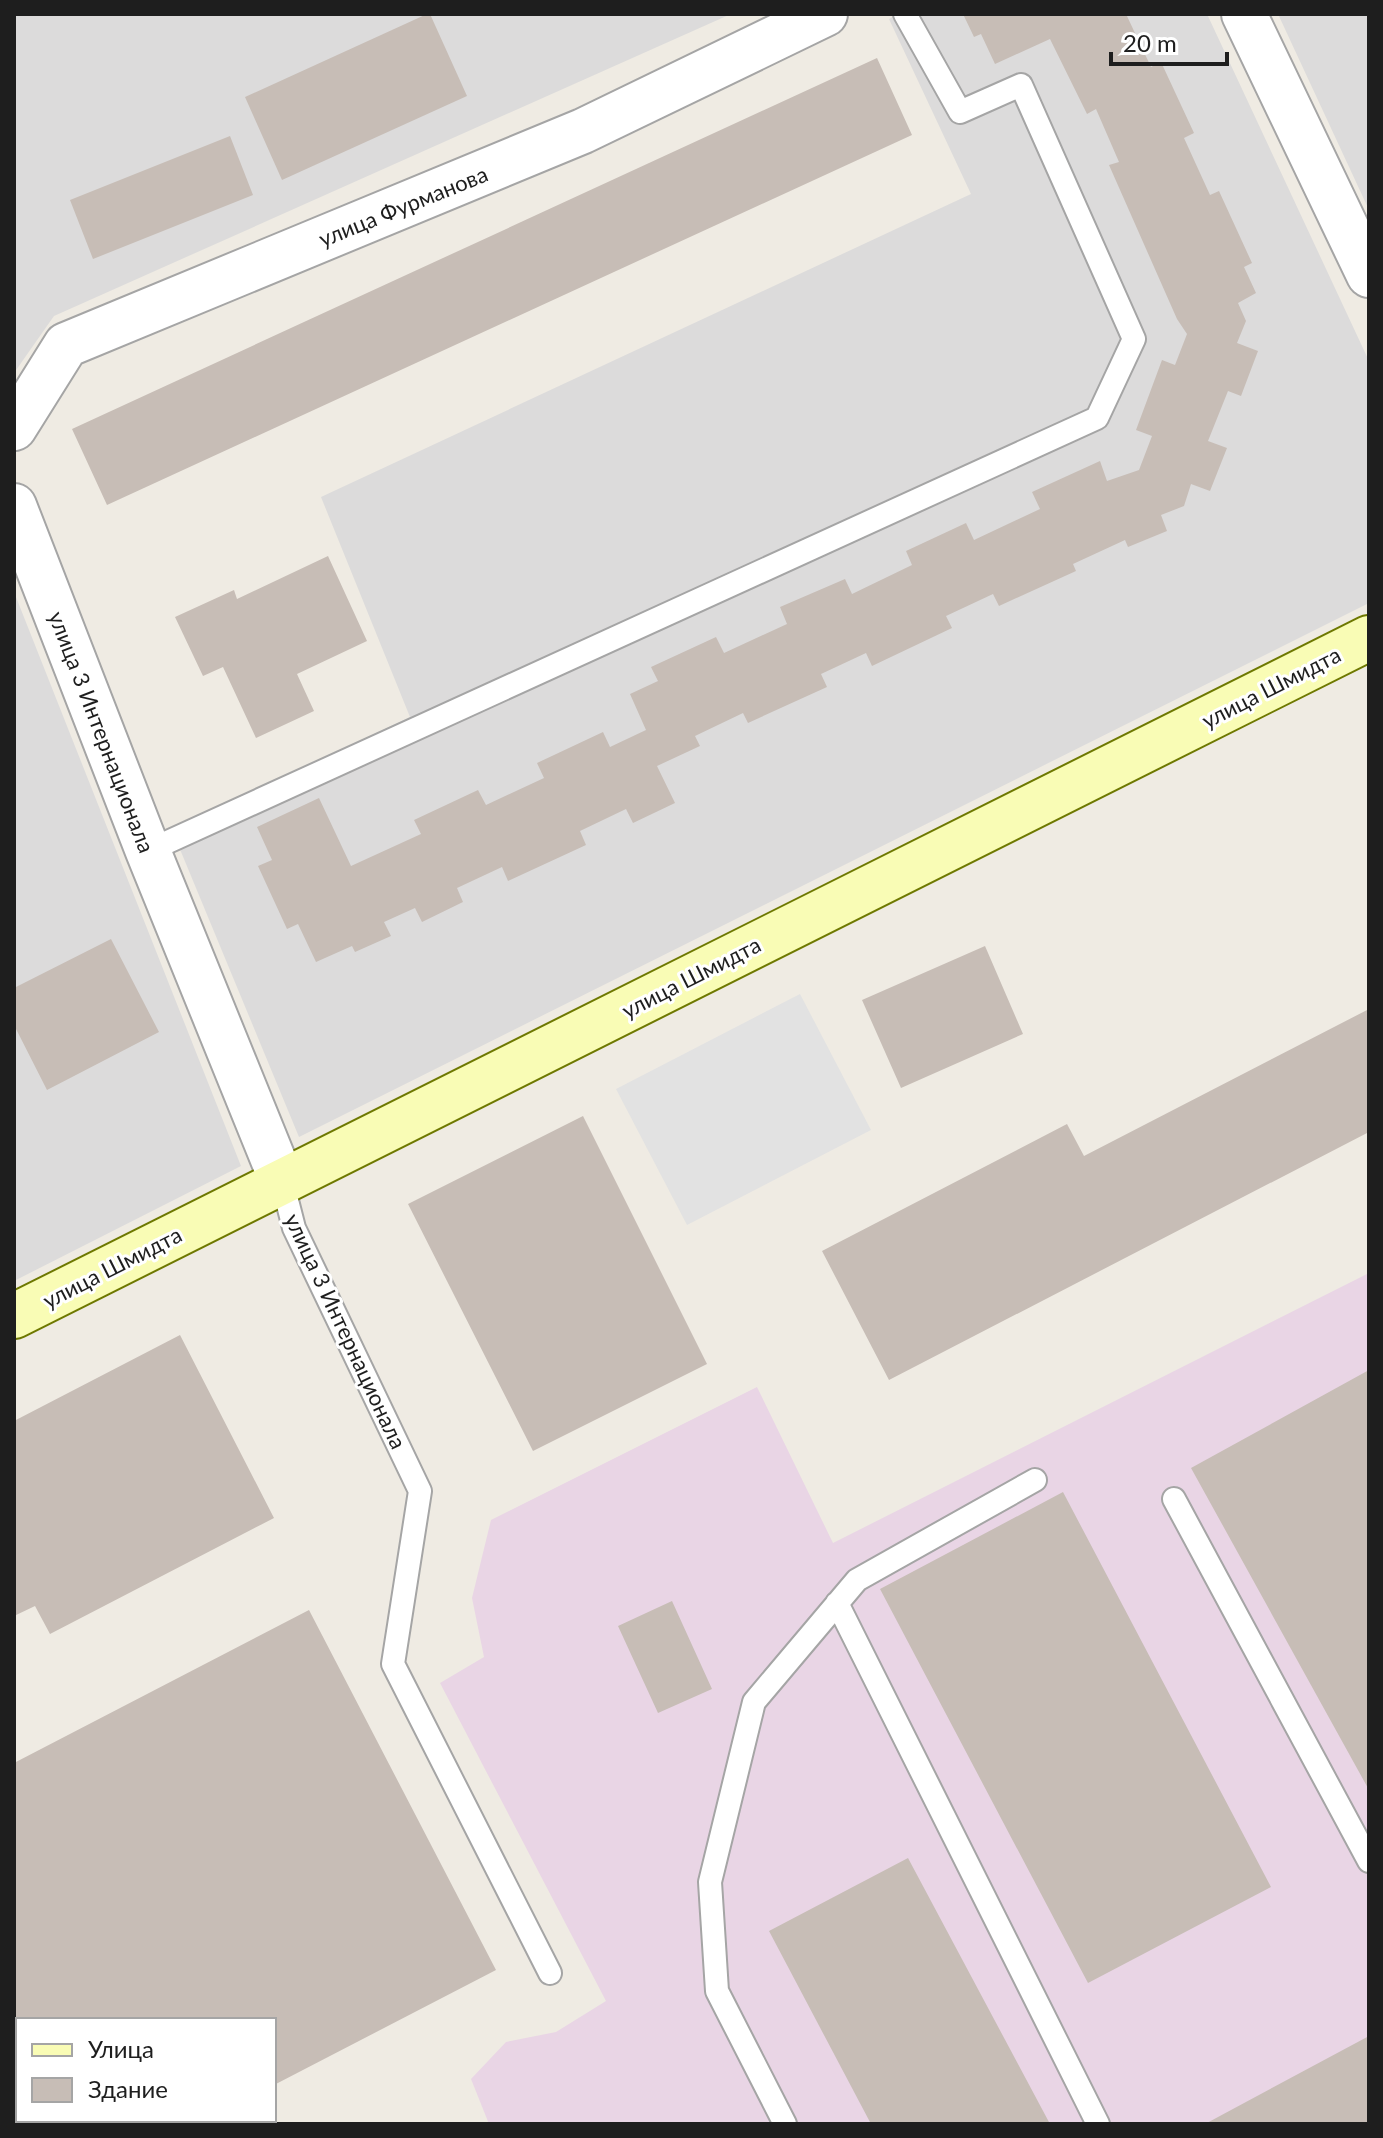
<svg xmlns="http://www.w3.org/2000/svg" width="1383" height="2138" font-family="Lato,sans-serif">
<rect width="100%" height="100%" fill="#efebe3"/>
<path fill="#dcdbdb" d="M14 14H731L54 316 14 373Z
M898 14H1207L1369 361V603L299 1137 172 830 410 717 321 497 971 194 889 19Z
M1278 14H1369V210Z
M14 592 241 1166 14 1281Z"/>
<path fill="#e9d5e5" d="M1369 1273V2124H489L471 2079 506 2042 556 2032 606 2001 440 1683 484 1657 472 1598 491 1520 757 1387 833 1543Z"/>
<path fill="#e2e2e2" d="M800 994 871 1130 687 1225 616 1089Z"/>
<path fill="#c7bdb6" d="M427 14H430L467 96 282 180 245 97Z
M963 14H1126L1151 67 1161 62 1194 133 1184 138 1210 195 1219 191 1252 263 1244 267 1256 293 1238 303 1246 321 1237 343 1258 351 1241 396 1228 391 1208 441 1227 448 1210 491 1191 484 1184 506 1161 515 1167 531 1128 547 1125 540 1073 564 1076 571 999 606 993 594 946 616 952 628 872 666 866 653 821 674 827 687 748 723 743 713 695 736 700 746 657 766 675 803 633 823 626 809 580 831 586 845 508 881 502 867 457 888 463 902 422 922 415 908 384 922 391 936 355 952 352 946 316 962 298 924 287 929 258 866 272 860 257 827 319 798 351 866 421 834 414 820 478 790 486 805 544 778 537 763 603 732 610 747 646 730 630 694 658 681 651 667 716 637 724 653 787 624 780 607 845 579 852 594 912 565 906 551 966 523 974 540 1040 509 1032 492 1100 461 1107 481 1139 470 1152 436 1136 430 1162 360 1175 365 1187 334 1177 319 1109 165 1119 162 1096 109 1087 114 1050 39 995 64 981 34 974 37Z
M877 58 912 135 107 505 72 429Z
M230 136 253 195 93 259 70 200Z
M328 556 367 641 297 674 314 711 256 738 223 667 203 676 175 617 234 590 237 599Z
M111 939 159 1032 47 1090 14 1025V988Z
M985 946 1023 1034 901 1088 862 1000Z
M1369 1009V1132L889 1380 822 1251 1067 1124 1084 1156Z
M583 1116 707 1364 533 1451 408 1204Z
M180 1335 274 1518 50 1634 35 1606 14 1616V1421Z
M1369 1370V1790L1191 1468Z
M1063 1492 1271 1887 1088 1983 880 1589Z
M672 1601 712 1689 658 1713 618 1626Z
M309 1610 496 1970 274 2085V2020H18V2120H206L198 2124H14V1763Z
M908 1858 1050 2124H871L769 1931Z
M1369 2036V2124H1205Z"/>
<g fill="none" stroke-linecap="round" stroke-linejoin="round">
<defs>
<path id="service" d="M148 851 1097 418 1134 339 1021 85 960 112 905 14
M282 1181 294 1228 420 1491 393 1664 550 1973
M1174 1499 1369 1861
M837 1603 1098 2124
M785 2124 717 1991 710 1882 754 1702 857 1580 1035 1480"/>
<path id="minor" d="M1244 14 1369 275
M14 428 66 345 583 131 825 14
M14 506 148 851 282 1181"/>
<path id="secondary" d="M14 1316 1369 638"/>
</defs>
<use href="#service" stroke="#a5a5a5" stroke-width="26"/>
<use href="#minor" stroke="#a5a5a5" stroke-width="48"/>
<use href="#secondary" stroke="#6e7801" stroke-width="48"/>
<use href="#service" stroke="#fff" stroke-width="22"/>
<use href="#minor" stroke="#fff" stroke-width="44"/>
<use href="#secondary" stroke="#f9fcb5" stroke-width="44"/>
</g>
<g text-anchor="middle" dominant-baseline="central" stroke-width="6" stroke-linejoin="round" paint-order="stroke">
<g font-size="22" fill="#1e1e1e" stroke="#fff">
<text transform="translate(403 206) rotate(-22)">улица Фурманова</text>
<text transform="translate(1271 687) rotate(-27)">улица Шмидта</text>
<text transform="translate(102 732) rotate(69)">улица 3 Интернационала</text>
<text transform="translate(691 977) rotate(-27)">улица Шмидта</text>
<text transform="translate(112 1267) rotate(-27)">улица Шмидта</text>
<text transform="translate(346 1331) rotate(65)">улица 3 Интернационала</text>
</g>
</g>
<rect width="1383" height="2138" fill="none" stroke="#1e1e1e" stroke-width="32"/>
<rect x="16" y="2018" width="260" height="104" fill="#ffffff" stroke="#a5a5a5" stroke-width="2"/>
<rect x="32" y="2044" width="40" height="12" fill="#f9fcb5" stroke="#a5a5a5" stroke-width="2"/>
<text x="88" y="2058" font-size="24" fill="#1e1e1e">Улица</text>
<rect x="32" y="2078" width="40" height="24" fill="#c7bdb6" stroke="#a5a5a5" stroke-width="2"/>
<text x="88" y="2098" font-size="24" fill="#1e1e1e">Здание</text>
<path d="M1111 52v12h116v-12" fill="none" stroke="#1e1e1e" stroke-width="4"/>
<text x="1123" y="52" font-size="24" fill="#1e1e1e" stroke="#ffffff" stroke-width="6" paint-order="stroke">20 m</text>
</svg>
